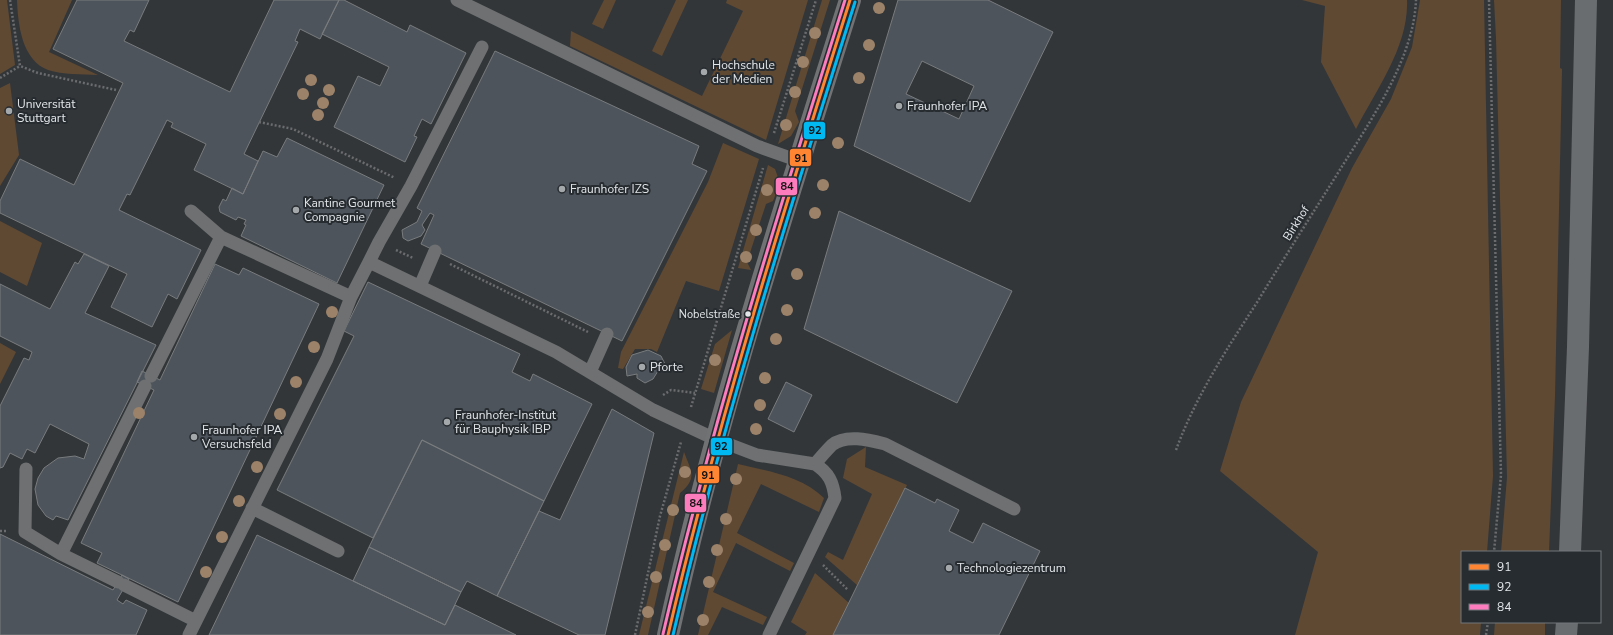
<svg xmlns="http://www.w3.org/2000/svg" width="1613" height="635" font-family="'Nunito Sans',sans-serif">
<rect width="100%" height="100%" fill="#333639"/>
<path fill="#5f4933" d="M0 0H7L15 65 0 74Z
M17 0H72L49 52 98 75C82 74 63 75 48 70 22 60 18 25 17 0Z
M604 0H616L603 29 592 24Z
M676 0H688L662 56 652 51Z
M727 0H808L766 140 570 46 571 31 702 96 743 11 726 3Z
M822 0H830L795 111 799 122 791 136 778 144Z
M1302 0H1407C1409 46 1376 90 1356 129L1321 62 1325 6Z
M1420 0H1484L1493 476 1487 552H1462V622H1481L1480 635H1295L1318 552 1220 471 1241 402 1352 168 1391 99 1412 47Z
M1494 0H1561L1560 68 1562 69 1555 396 1549 552H1501L1507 477 1496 38Z
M10 83 19 155 0 186V88Z
M723 143 759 159 719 291 686 281 657 352 651 349H635L623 369 618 368 621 352 708 182Z
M768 165 775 169 780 183 773 201 766 204 747 262 751 270 738 268Z
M0 221 42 243 27 286 0 272Z
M732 330 714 393 701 389 715 344Z
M0 343 16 352 0 384Z
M866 447 865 467 907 485 857 585 825 557 828 552 843 560 872 494 843 478 847 459Z
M684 452C691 471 698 478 680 493L648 635H639Z
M738 464C768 471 802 476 824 498L819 512 761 484 737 533 794 563 790 571 736 543 713 592 767 617 763 625 722 607 708 635H698Z
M815 573 849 603 833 635H805L807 632 791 622Z
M1495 622H1545V635H1494Z"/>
<path fill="#4d545b" stroke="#797c7e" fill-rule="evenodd" d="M77 0H149L134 32 130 30 124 41 230 92 274 0H339L320 39 300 29 295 41 298 42 244 154 258 161 243 194 194 170 206 144 171 127 173 123 167 120 130 195 127 194 119 210 201 250 177 299 168 294 152 327 111 307 127 274 0 213V201L20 159 74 185 123 83 53 49Z
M339 0H344L407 32 410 25 466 53 431 124 422 119 414 136 417 137 405 162 334 127 358 76 380 86 389 67 322 34Z
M898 0H988L1053 32 970 202 854 146ZM922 61 974 86 959 119 906 94Z
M495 51 699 146 692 164 707 171 622 341 421 244 434 215 430 213 422 225 425 230 421 236 408 241 403 238 402 230 417 222 422 211 417 208Z
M287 138 384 185 337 283 241 236 246 225 244 224 246 220 238 217 236 220 220 212 219 207 223 199 226 201 232 188 243 194 263 151 277 157Z
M839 211 1012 291 957 403 804 329Z
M84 254 109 266 85 313 156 345 68 520 56 516 53 520 46 516 38 505 35 489 38 478 44 468 58 458 75 456 84 459 89 444 50 424 35 453 27 449 22 459 10 453 3 467 0 468V406L24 358 29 360 32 352 0 336V284L50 309 75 262 78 264Z
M215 264 239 275 243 268 319 304 178 602 97 563 102 553 81 543 154 390 137 382 142 371 160 380Z
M368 282 520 354 512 372 530 381 533 374 592 404 544 501 422 440 373 538 277 490 354 336 344 331Z
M648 350 661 356 665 364 656 366 658 371 653 379 645 383 637 378V374L627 376 626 367 632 355Z
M786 382 812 395 794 432 768 419Z
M612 409 654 433 605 635H579L497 596 539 511 560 520Z
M422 440 544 501 497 596 467 581 461 592 369 547Z
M905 488 935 503 937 499 959 510 949 531 973 543 983 523 1040 551 999 635H833Z
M0 534 113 590 122 575 129 579 117 600 123 604 126 600 147 610 136 635H0Z
M257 535 445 625 455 605 516 635H209Z
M369 547 461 592 445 625 353 581Z"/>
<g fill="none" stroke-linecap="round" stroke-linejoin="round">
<path stroke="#6a6c6e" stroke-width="2.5" stroke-dasharray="2 2" stroke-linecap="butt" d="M10 0 20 66 38 73 116 90
M1489 0 1501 475 1494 552
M0 78 20 66
M259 122 293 129 395 178
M774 133 816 0
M396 250 413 258
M450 264 588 332
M663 395 671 390 695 393
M691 407 763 168
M1176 450C1195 398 1226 350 1256 304 1284 258 1313 213 1341 168 1371 120 1414 58 1416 0
M0 531H7
M823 565 848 590
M635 635 660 516 681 442
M1486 635 1488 622"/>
<path stroke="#6e7071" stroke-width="13" d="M457 0 757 146 799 161
M191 211 221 237 351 297
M369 262 379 242 411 186 482 47
M420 286 435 251
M590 372 607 334
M151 376 221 237
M26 469 25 532 61 554 118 582
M252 508 338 551
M61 554 145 386
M124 585 196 621
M189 635 327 359 351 297 369 262 556 352 653 410 715 439 757 455 815 464C820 458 826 451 832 445 846 434 869 440 885 444L1014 509
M769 635 835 498C833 482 829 473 815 464"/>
<path stroke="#707274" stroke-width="22" d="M668 635C715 419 784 210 850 0"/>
<path stroke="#6a6d70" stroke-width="22" d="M1570 552 1578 347 1586 0
M1566 635 1567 622"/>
<defs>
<path id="bus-1" d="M668 635C718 420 784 210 850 0"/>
<path id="bus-2" d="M673 635C723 421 789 211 855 2"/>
<path id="bus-3" d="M663 634C713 419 779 210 845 0"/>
</defs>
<use href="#bus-1" stroke="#272c31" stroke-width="6"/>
<use href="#bus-2" stroke="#272c31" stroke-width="6"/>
<use href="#bus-3" stroke="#272c31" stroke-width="6"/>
<use href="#bus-1" stroke="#ff8532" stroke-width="3"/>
<use href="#bus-2" stroke="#00b9f2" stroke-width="3"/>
<use href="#bus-3" stroke="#fd7cbd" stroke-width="3"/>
</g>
<g fill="#9c8269">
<circle cx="879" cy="8" r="6"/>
<circle cx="815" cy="33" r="6"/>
<circle cx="869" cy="45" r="6"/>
<circle cx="803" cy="62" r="6"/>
<circle cx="859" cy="78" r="6"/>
<circle cx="311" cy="80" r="6"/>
<circle cx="329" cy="90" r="6"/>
<circle cx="795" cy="92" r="6"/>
<circle cx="303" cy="94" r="6"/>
<circle cx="323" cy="103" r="6"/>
<circle cx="318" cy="115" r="6"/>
<circle cx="786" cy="125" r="6"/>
<circle cx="838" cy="143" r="6"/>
<circle cx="823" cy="185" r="6"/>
<circle cx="767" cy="190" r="6"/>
<circle cx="815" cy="213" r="6"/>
<circle cx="756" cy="230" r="6"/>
<circle cx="746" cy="257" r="6"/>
<circle cx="797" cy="274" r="6"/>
<circle cx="787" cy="310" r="6"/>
<circle cx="332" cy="312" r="6"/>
<circle cx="776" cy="339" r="6"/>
<circle cx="314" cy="347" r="6"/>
<circle cx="715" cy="360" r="6"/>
<circle cx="765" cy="378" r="6"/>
<circle cx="296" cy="382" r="6"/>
<circle cx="760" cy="405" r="6"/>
<circle cx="139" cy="413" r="6"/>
<circle cx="280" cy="414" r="6"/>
<circle cx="756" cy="429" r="6"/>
<circle cx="257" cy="467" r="6"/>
<circle cx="685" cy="472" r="6"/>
<circle cx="736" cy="479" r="6"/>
<circle cx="239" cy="501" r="6"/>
<circle cx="673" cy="510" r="6"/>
<circle cx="726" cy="519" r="6"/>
<circle cx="222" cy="537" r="6"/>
<circle cx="665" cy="545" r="6"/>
<circle cx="717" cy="550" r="6"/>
<circle cx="206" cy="572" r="6"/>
<circle cx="656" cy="577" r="6"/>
<circle cx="709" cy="582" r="6"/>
<circle cx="648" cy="612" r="6"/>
<circle cx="703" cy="620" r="6"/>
</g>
<g fill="#a5a8ab" stroke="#272c31" stroke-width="1.5">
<circle cx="704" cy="72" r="4"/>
<circle cx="899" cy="106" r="4"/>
<circle cx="9" cy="111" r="4"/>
<circle cx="562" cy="189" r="4"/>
<circle cx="296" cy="210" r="4"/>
<circle cx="642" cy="367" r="4"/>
<circle cx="447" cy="422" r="4"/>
<circle cx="194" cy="437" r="4"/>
<circle cx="949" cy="568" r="4"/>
</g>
<circle fill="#e2e6e9" stroke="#272c31" stroke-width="1.5" cx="748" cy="314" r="3.5"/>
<g text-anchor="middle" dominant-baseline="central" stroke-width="4" stroke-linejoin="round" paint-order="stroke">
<g font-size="11" fill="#e2e6e9" stroke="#272c31" text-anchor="end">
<text x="740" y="314">Nobelstraße</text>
</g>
<g font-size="12" fill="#e2e6e9" stroke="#272c31" text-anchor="start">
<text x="712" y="65">Hochschule<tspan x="712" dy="14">der Medien</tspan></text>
<text x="17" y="104">Universität<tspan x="17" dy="14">Stuttgart</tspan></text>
<text x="907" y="106">Fraunhofer IPA</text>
<text x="570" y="189">Fraunhofer IZS</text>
<text x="304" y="203">Kantine Gourmet<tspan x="304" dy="14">Compagnie</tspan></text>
<text x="650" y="367">Pforte</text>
<text x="455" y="415">Fraunhofer-Institut<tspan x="455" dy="14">für Bauphysik IBP</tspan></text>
<text x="202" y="430">Fraunhofer IPA<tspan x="202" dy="14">Versuchsfeld</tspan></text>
<text x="957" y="568">Technologiezentrum</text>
</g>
<g font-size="12" fill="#e2e6e9" stroke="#272c31">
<text transform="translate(1296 223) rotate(-58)">Birkhof</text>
</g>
</g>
<g stroke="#272c31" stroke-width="1.5">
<rect x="803" y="121" width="23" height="19" rx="4" fill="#00b9f2"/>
<rect x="789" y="148" width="23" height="19" rx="4" fill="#ff8532"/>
<rect x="775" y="177" width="23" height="19" rx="4" fill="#fd7cbd"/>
<rect x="710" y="437" width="23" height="19" rx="4" fill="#00b9f2"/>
<rect x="697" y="465" width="23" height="19" rx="4" fill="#ff8532"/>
<rect x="684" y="493" width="23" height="20" rx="4" fill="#fd7cbd"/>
</g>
<g font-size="11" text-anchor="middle" font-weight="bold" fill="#111">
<text x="815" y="134">92</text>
<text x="801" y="162">91</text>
<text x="787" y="190">84</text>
<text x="721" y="450">92</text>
<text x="708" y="479">91</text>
<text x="696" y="507">84</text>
</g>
<rect x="1461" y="551" width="140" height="72" fill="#272c31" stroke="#72767b"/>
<rect x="1469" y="564" width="20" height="6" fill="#ff8532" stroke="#72767b"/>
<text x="1497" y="571" font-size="12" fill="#e2e6e9">91</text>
<rect x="1469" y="584" width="20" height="6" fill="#00b9f2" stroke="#72767b"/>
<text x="1497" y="591" font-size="12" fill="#e2e6e9">92</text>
<rect x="1469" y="604" width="20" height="6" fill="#fd7cbd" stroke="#72767b"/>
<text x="1497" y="611" font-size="12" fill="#e2e6e9">84</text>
</svg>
